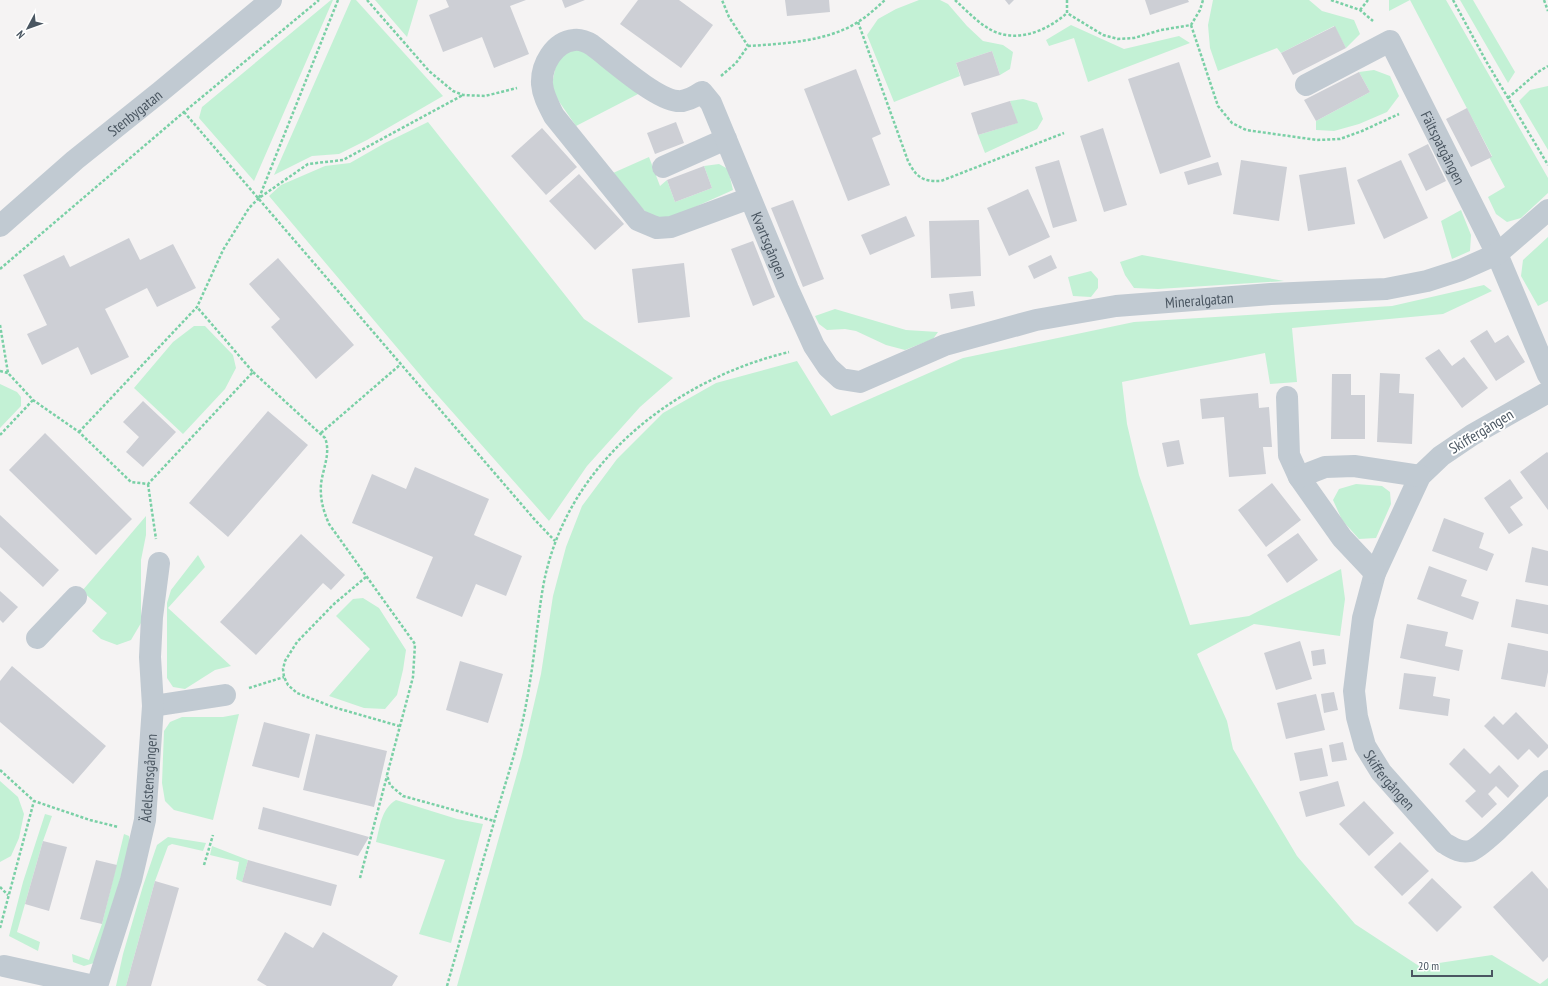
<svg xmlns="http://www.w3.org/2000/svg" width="1548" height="986" font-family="'PT Sans Narrow',sans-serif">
<rect width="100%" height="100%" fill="#f5f3f3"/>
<path fill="#c3f1d5" d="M331 0H333L254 181 199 118 202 107Z
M351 0H356L443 96 367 140 339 154 312 156 274 175Z
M375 0H418L407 37Z
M919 0H940L948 4 967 26 983 41 1003 45 1013 52 1010 69 1000 75 992 51 956 63 960 76 894 102 867 35 878 19 896 9Z
M1213 0H1309L1322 11 1354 20 1360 34 1346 48 1334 26 1281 53 1277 48 1218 71 1210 48 1208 25Z
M1389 0H1446L1548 178V193L1521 218 1507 222 1496 214 1488 197 1505 187 1489 157 1492 156 1410 0 1389 11Z
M1460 0H1473L1515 72 1508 83Z
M1071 25 1124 49 1179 36 1190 43 1088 82 1074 38 1049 46 1046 40Z
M570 49 586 51 642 92 576 126 551 90 557 59Z
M1374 70 1390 76 1399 96 1387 112 1359 124 1334 131 1316 130V121L1370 92 1359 72Z
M1548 86V150L1519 101 1530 90Z
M1023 99 1037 103 1043 119 1037 129 985 153 978 135 1017 123 1010 101Z
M428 122 584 319 673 378 640 407 587 466 549 521 432 389 269 196 281 185 325 166 350 163 385 143Z
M649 157 660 186 667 180 675 202 712 188 704 166 719 164 728 169 733 190 666 220 648 214 633 199 613 173Z
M1461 210 1471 235 1470 251 1452 259 1441 221Z
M1548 237V301L1538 306 1521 276 1523 260Z
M1142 255 1284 281 1158 289 1134 288 1125 275 1120 262Z
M1091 271 1098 279V288L1091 297 1073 296 1068 277Z
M1484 285 1492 291 1443 314 1292 328 1297 382 1270 384 1265 353 1122 382 1127 424 1139 475 1190 625 1249 616 1341 569 1345 599 1340 636 1254 624 1197 654 1227 721 1233 749 1297 856 1355 924 1419 966 1492 955 1540 984 1548 978V986H457L522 756 541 674 553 596 566 547 582 506 617 459 663 413 716 383 797 361 831 416 963 358 1134 322 1392 306Z
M835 309 906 330 938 332 933 339 905 350 886 345 856 331 845 329 827 330 819 324 815 316Z
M194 326H205L233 355 236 368 225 389 183 434 134 388 173 342Z
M0 384 17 392 21 397V406L0 428Z
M1356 484 1382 486 1390 492 1391 504 1376 538 1359 539 1342 520 1333 500 1339 489Z
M146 516V535L141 560V623L131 640 117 645 101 639 92 631 107 613 82 591Z
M198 555 205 567 168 608 231 666 215 670 185 689 173 687 167 678V603L171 590Z
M363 598 379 608 406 650 403 670 397 695 385 709 364 708 329 696 370 649 336 616 353 599Z
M239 714 213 820 174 810 165 801 162 783 164 731 170 722 182 717H223Z
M0 781 18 797 24 814 19 838 11 856 0 862Z
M396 800 457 819 483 824 451 943 419 934 445 860 376 842C380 827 381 809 396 800Z
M45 814 52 816 43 841 17 932 40 942 38 951 9 936 23 882Z
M124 834 129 836 130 848 94 963 84 966 73 962 72 954 89 960 102 924Z
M168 837 206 843 203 851 172 844 168 846 155 881 126 986H116L123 954 143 886 157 845Z
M212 846 248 860 242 882 236 879 239 862 210 855Z"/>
<path fill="#cdcfd5" d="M446 0H526L510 6 529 54 494 68 482 37 443 52 429 15 449 7Z
M562 0H585L565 8Z
M638 0H679L713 25 681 68 620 24Z
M785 0H829L830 12 787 16Z
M1005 0H1014L1009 5Z
M1145 0H1188L1189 2 1150 15Z
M1335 26 1346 48 1293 75 1281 53Z
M992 51 1000 75 964 86 956 63Z
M1179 62 1211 157 1160 174 1128 79Z
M856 69 881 134 872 138 890 185 848 201 804 89Z
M1359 72 1370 92 1316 121 1304 100Z
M1010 101 1018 123 978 135 971 113Z
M1467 108 1492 157 1471 167 1446 119Z
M676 122 684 143 655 154 647 133Z
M542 128 577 167 546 195 511 156Z
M1103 128 1127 205 1104 212 1080 136Z
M1428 144 1446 181 1426 191 1408 154Z
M1059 160 1077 221 1053 228 1035 167Z
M1241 160 1287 167 1279 221 1233 214Z
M1401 160 1428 218 1384 239 1357 180Z
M1218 162 1222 175 1188 185 1184 172Z
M704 166 712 188 675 202 667 180Z
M1346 167 1355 224 1308 231 1299 175Z
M579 174 624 224 595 250 549 201Z
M1028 189 1050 237 1009 256 987 208Z
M793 200 824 279 803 287 771 208Z
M906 216 915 236 870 255 861 235Z
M979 220 981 276 931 278 929 221Z
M129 238 140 260 173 244 196 288 157 307 147 288 105 309 129 357 91 375 78 347 42 365 27 334 47 325 23 275 64 255 70 267Z
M753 241 775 297 753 306 731 249Z
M1051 255 1057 268 1034 279 1028 266Z
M278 258 354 345 316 379 271 327 280 319 249 284Z
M684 263 690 317 638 323 632 269Z
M973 291 975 306 951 309 949 294Z
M1487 330 1495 343 1508 335 1525 362 1496 381 1470 341Z
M1439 349 1452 366 1464 357 1488 388 1462 408 1425 358Z
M1380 373 1400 374 1399 393 1414 394 1412 444 1377 442Z
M1332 374H1351V395H1365V439H1331Z
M1258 393 1259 408 1269 407 1272 447H1263L1266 474 1229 477 1224 417 1202 419 1200 399Z
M143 401 176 432 143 467 126 452 139 437 123 422Z
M268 411 308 445 228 537 189 503Z
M45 433 132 519 96 555 9 470Z
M1179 440 1184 464 1167 467 1162 443Z
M1547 452 1548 453V510L1520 472Z
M415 467 489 499 474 535 522 556 506 596 476 584 462 617 416 598 433 557 352 523 372 474 406 489Z
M1510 479 1523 498 1510 507 1523 525 1509 534 1484 498Z
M1272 483 1301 520 1266 547 1238 510Z
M0 515 59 570 43 587 0 547Z
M1444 518 1484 533 1479 548 1494 554 1487 571 1432 551Z
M1298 533 1318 560 1287 583 1267 555Z
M301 534 345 575 331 590 323 583 256 655 220 622Z
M1532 547 1548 551V586L1525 582Z
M1429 566 1467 580 1461 596 1479 602 1473 620 1417 599Z
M0 591 18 607 3 623 0 620Z
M1516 599 1548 605V634L1511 627Z
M1407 624 1448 632 1445 646 1463 650 1459 671 1400 658Z
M1300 641 1312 679 1276 690 1264 653Z
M1508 643 1548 651V672L1545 687 1501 679Z
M1324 649 1326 664 1313 666 1311 651Z
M460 661 503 674 488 723 446 710Z
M12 666 106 746 73 784 0 722V681Z
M1404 673 1436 677 1433 696 1450 699 1448 716 1399 709Z
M1334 692 1338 710 1324 713 1321 694Z
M1316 694 1325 730 1286 739 1277 703Z
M1516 712 1548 745V748L1538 758 1529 749 1518 760 1484 726 1494 716 1503 725Z
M264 722 310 734 299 778 252 766Z
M316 734 387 751 374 807 303 790Z
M1343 742 1347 760 1332 762 1329 745Z
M1322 748 1328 776 1300 781 1294 753Z
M1464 748 1490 774 1499 765 1519 786 1508 798 1496 786 1488 794 1497 804 1482 818 1465 801 1476 791 1449 764Z
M1338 781 1345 806 1306 817 1299 792Z
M1364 801 1394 833 1369 856 1339 824Z
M263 807 369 837 358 856 258 829Z
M43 841 67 847 49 911 25 904Z
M1400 842 1429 871 1402 896 1374 867Z
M96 860 117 865 102 924 80 919Z
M248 860 337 885 331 906 242 882Z
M1532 871 1548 889V957L1543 962 1493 907Z
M1432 878 1462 907 1437 932 1408 903Z
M155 881 179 888 151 986H126Z
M285 932 313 948 323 932 398 976 392 986H267L257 980Z"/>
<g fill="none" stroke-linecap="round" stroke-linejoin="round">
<path stroke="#7ad0a6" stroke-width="2.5" stroke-dasharray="3 2" stroke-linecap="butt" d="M338 0 259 198 308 164 343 160 463 95
M367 0 429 71 453 91 463 95 485 96 517 88
M955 0C967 11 979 24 993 31 1019 43 1048 30 1067 13
M1067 0V13L1103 35 1118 39 1134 38 1161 30 1191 25 1200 10 1203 0
M1331 0 1360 10 1373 21
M1453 0 1486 61 1548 165
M1544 0 1548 11
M1360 10 1368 0
M858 22 908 161C916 177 923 182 941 181L1064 133
M1191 25 1218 106 1232 123 1246 130 1317 140 1340 139 1362 131 1399 114
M748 46C780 44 816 42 845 29 861 22 873 11 885 0
M721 76 736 63 748 46 729 17 722 0
M1508 98 1538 72 1548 66
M184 112 535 520 555 541
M0 269 184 112 319 0
M0 325 8 373 33 400 79 432 131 482 148 484 253 372 197 307
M0 371 8 373
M253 372 325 438C331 453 323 468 321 484 320 499 323 510 329 524L415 644 413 677 387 775 390 785 403 796 494 821
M79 432 197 307 223 250 249 208 259 198
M321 433 401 364
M0 435 33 400
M148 484 156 539
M366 577 334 604 297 642 285 661 283 669 284 677 288 685 297 693 333 707 399 726
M249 688 284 677
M0 770 34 801 90 820 118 827
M204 865 213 835
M360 878 387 776
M0 887 8 895
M0 928 34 801
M447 986C463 929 480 872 496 815 504 788 513 760 520 733 528 699 533 664 537 630 540 608 542 586 548 565 578 454 681 378 789 352"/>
<g stroke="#c1cad2" stroke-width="22">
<path id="s1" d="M1306 85 1390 41 1497 254 1548 375"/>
<path d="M663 167 726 139"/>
<path id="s2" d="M750 198 671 227 657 228 638 220 554 116C549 106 543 96 542 84 541 65 554 42 574 40 581 39 587 42 592 45 611 59 655 99 677 101 685 102 696 96 702 92L711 103 788 289 814 346 828 367 841 379 860 382 945 345 1036 320 1116 306 1271 294 1386 289 1427 281 1461 270 1497 254 1548 210"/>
<path id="s3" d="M0 226 75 160 160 92 271 0"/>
<path id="s4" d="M1548 392 1472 435 1441 456 1420 476 1375 573 1363 618 1354 691 1357 717 1365 746 1381 772 1444 843C1453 848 1459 853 1470 851 1482 848 1535 793 1548 781"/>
<path d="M1287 397 1289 455 1299 477 1342 538 1375 573"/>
<path d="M1299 477 1325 467 1354 466 1420 476"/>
<path d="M37 638 76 597"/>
<path d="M153 706 225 695"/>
<path d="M4 966 94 986"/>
<path id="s5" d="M97 986 131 880 145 820 153 706 150 657 152 617 159 563"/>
</g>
</g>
<g text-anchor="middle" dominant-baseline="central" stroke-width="4" stroke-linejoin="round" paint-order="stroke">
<g font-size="15" fill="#4a5661" stroke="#fff">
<text stroke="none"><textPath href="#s3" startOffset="176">Stenbygatan</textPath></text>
<text stroke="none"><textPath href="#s1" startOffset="214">Fältspatgången</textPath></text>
<text stroke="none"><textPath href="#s2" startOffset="663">Kvartsgången</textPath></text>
<text stroke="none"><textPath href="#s2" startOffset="1187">Mineralgatan</textPath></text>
<text transform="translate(1481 431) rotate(-31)">Skiffergången</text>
<text stroke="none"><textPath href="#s5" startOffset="215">Ädelstensgången</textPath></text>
<text stroke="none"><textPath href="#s4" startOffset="479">Skiffergången</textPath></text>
</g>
</g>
<g transform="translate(28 28) rotate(229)" stroke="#ffffff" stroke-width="3" paint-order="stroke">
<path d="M0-3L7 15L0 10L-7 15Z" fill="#4a5661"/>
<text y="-6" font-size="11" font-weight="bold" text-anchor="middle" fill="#4a5661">N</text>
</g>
<path d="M1412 970v6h80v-6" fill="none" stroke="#4a5661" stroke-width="2"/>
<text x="1418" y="970" font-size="12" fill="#4a5661" stroke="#ffffff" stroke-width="3" paint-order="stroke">20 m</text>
</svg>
